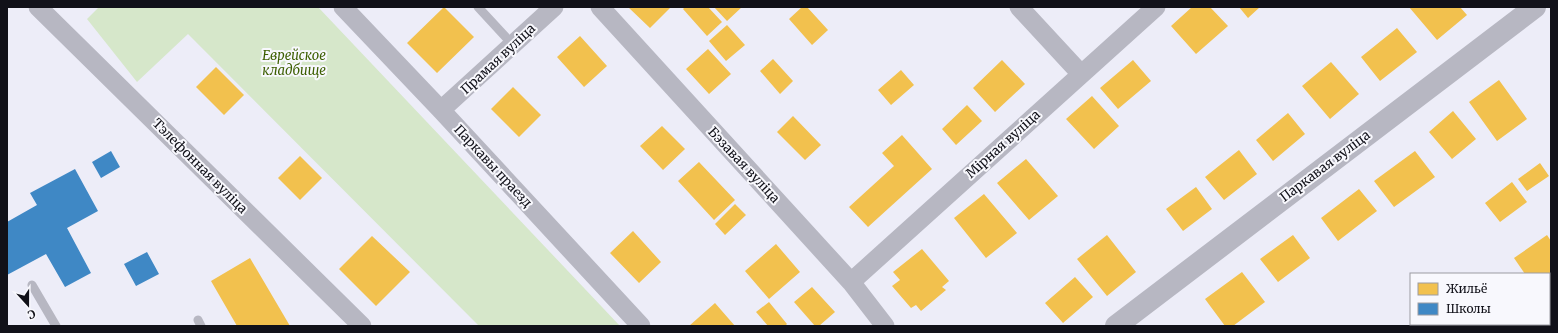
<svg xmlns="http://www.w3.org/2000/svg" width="1558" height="333" font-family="Merriweather,serif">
<rect width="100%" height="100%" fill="#ededf8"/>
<path fill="#d6e7ca" d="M99 7H318L620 326H479L188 34 137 82 87 19Z"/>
<path fill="#f2c14e" d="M444 7 474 37 437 73 407 43Z
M628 7H671L650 28Z
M685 7H708L722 22 707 36 683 9Z
M714 7H742L727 21Z
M802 7H807L828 30 812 45 789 19Z
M1192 7H1210L1228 26 1196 54 1171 26Z
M1239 7H1260L1248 18Z
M1409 7H1460L1467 15 1437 40Z
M727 25 745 45 726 61 709 41Z
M1397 28 1417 52 1380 81 1361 57Z
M580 36 607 66 584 87 557 57Z
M708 49 731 74 709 94 686 69Z
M773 59 793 81 780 94 760 71Z
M1002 60 1025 84 995 112 973 88Z
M1133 60 1151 81 1118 109 1100 88Z
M1331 62 1359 94 1330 119 1302 86Z
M216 67 244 95 224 115 196 87Z
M901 70 914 85 891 105 878 90Z
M1499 80 1527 119 1497 141 1469 102Z
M513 87 541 115 519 137 491 109Z
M1092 96 1119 126 1094 149 1066 119Z
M967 105 982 121 956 145 942 129Z
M1453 111 1476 139 1452 159 1429 132Z
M1288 113 1305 134 1273 161 1256 140Z
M793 116 821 145 805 160 777 132Z
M662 126 685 149 663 170 640 146Z
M902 135 932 169 868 227 849 207 894 166 882 153Z
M1239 150 1257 174 1224 200 1205 177Z
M1415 151 1435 177 1394 207 1374 181Z
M300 156 322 178 300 200 278 178Z
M1026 159 1058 196 1029 220 997 183Z
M699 162 735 200 714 220 678 181Z
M1540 163 1549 176 1527 191 1518 179Z
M1512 182 1527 202 1500 222 1485 203Z
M1196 187 1212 209 1183 231 1166 209Z
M1359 189 1377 211 1338 241 1321 218Z
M984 194 1017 233 986 258 954 218Z
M735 204 746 215 725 235 715 224Z
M633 231 661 262 639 283 610 253Z
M1107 235 1136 272 1107 296 1077 259Z
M1293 235 1310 258 1278 282 1260 259Z
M1547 235 1551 241V284L1549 286V274H1525L1514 258Z
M372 236 410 272 376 306 339 269Z
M776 244 800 272 769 299 745 271Z
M922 249 949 281 942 287 946 290 921 311 916 305 911 308 892 286 900 280 893 272Z
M250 258 290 326H237L211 281Z
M1242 272 1265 302 1233 326H1225L1205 299Z
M1075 277 1093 297 1063 323 1045 303Z
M812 287 835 312 819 326H815L794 302Z
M769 302 787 324 785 326H768L756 312Z
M715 303 735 326H689Z"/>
<path fill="#3f88c5" d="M111 151 120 167 101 178 92 162Z
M75 169 98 211 67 228 91 273 65 287 46 254 7 275V222L37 205 30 193Z
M147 252 159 274 136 286 124 264Z"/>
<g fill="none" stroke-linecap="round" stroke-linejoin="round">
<path stroke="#b7b7c2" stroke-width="9" d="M478 7 513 45
M32 285 56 326
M198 320 201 326"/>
<path stroke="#b7b7c2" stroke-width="19" d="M38 7 362 326
M343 7 441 110 641 326
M600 7 851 282 885 326
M1019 7 1081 74
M441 110 554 7
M851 282 1156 7"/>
<path stroke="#b7b7c2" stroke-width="22" d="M1116 326 1535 7"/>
</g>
<g text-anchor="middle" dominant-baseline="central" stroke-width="4" stroke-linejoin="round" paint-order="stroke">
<g font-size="13" font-style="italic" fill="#3c5e00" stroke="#f8f8fd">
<text x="294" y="55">Еврейское<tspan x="294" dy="15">кладбище</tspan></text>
</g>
<g font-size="13" fill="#111119" stroke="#f8f8fd">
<text transform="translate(498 59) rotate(-43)">Прамая вуліца</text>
<text transform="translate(1003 144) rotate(-42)">Мірная вуліца</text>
<text transform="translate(744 165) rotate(47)">Бэзавая вуліца</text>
<text transform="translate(200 166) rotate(45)">Тэлефонная вуліца</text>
<text transform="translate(493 166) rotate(47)">Паркавы праезд</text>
<text transform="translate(1325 166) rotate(-37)">Паркавая вуліца</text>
</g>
</g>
<rect width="1558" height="333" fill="none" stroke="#111119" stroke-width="16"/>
<rect x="1410" y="273" width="140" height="52" fill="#f8f8fd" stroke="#9c9ca2"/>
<rect x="1418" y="283" width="20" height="12" fill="#f2c14e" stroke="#9c9ca2"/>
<text x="1446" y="293" font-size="12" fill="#111119">Жильё</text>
<rect x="1418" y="303" width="20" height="12" fill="#3f88c5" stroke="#9c9ca2"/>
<text x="1446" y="313" font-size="12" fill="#111119">Школы</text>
<g transform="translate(28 305) rotate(159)" stroke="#f8f8fd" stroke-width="3" paint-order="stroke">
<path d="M0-3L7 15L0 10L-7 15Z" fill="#111119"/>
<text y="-6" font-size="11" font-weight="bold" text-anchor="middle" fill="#111119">С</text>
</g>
</svg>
